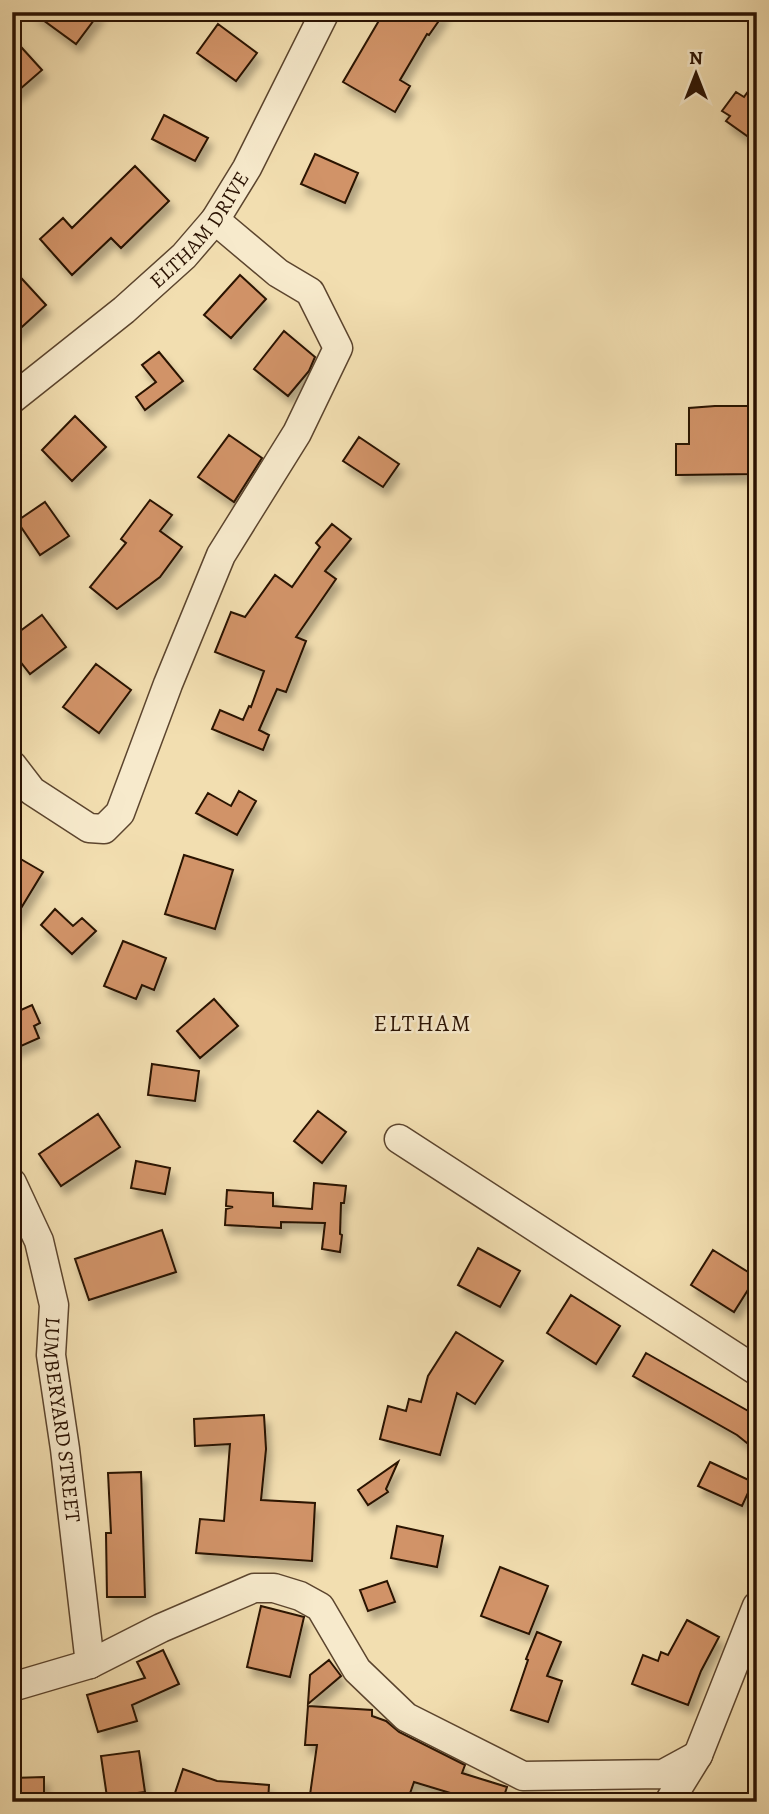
<svg xmlns="http://www.w3.org/2000/svg" width="769" height="1814" font-family="Alegreya,serif">
<defs>
<filter id="shadow"><feDropShadow dx="4.5" dy="8" stdDeviation="3.5" flood-color="#0004"/></filter>
</defs>
<rect width="100%" height="100%" fill="#f2deb0"/>
<filter id="stains"><feTurbulence type="fractalNoise" baseFrequency=".00286" numOctaves="4"/><feColorMatrix values="0 0 0 0 .2 0 0 0 0 .09 0 0 0 0 .02 0 0 0 .5 -.17"/></filter>
<radialGradient id="worn" r=".72"><stop offset=".6" stop-color="#630" stop-opacity="0"/><stop offset="1" stop-color="#630" stop-opacity=".3"/></radialGradient>
<path fill="#d19368" stroke="#2a1202" stroke-width="2" filter="url(#shadow)" d="M32 12H100L76 44Z
M384 12H445L429 35 427 34 400 80 410 86 395 112 343 82Z
M218 24 257 53 236 81 197 53Z
M12 37 42 70 12 96Z
M757 79V143L726 121 730 116 722 111 736 92 744 97Z
M164 115 208 138 195 161 152 139Z
M315 154 358 173 345 203 301 184Z
M135 166 169 201 121 248 111 238 72 275 40 239 63 218 72 228Z
M12 268 46 305 12 336Z
M240 275 266 299 231 338 204 315Z
M284 331 315 357 309 371 288 396 254 369Z
M159 352 183 381 145 410 136 397 156 382 142 365Z
M715 406H751L752 474 676 475V444H689V408Z
M75 416 106 447 72 481 42 450Z
M229 435 262 458 234 502 198 477Z
M359 437 399 464 383 487 343 461Z
M150 500 172 515 160 531 182 547 160 577 117 609 90 587 126 543 121 539Z
M45 502 69 536 40 555 17 521Z
M332 524 351 539 325 571 336 579 296 637 306 641 286 692 277 689 259 730 269 735 263 750 212 729 220 710 243 720 249 706 251 707 264 671 215 652 231 612 245 617 275 575 292 587 320 547 316 543Z
M42 615 66 647 30 674 12 651V637Z
M96 664 131 690 99 733 63 707Z
M239 791 256 801 237 835 196 813 208 793 231 806Z
M12 854 43 872 12 923Z
M184 855 233 870 215 929 165 914Z
M55 909 73 926 82 918 96 931 72 954 41 925Z
M123 941 166 958 154 990 142 985 136 999 104 986Z
M214 999 238 1026 200 1058 177 1031Z
M32 1005 40 1023 34 1026 39 1038 12 1050V1014Z
M152 1064 199 1071 195 1101 148 1095Z
M318 1111 346 1132 322 1163 294 1141Z
M98 1114 120 1147 61 1186 39 1154Z
M136 1161 170 1168 165 1194 131 1188Z
M314 1183 346 1186 344 1203H341L340 1234 342 1235 340 1252 322 1249 325 1223 281 1222V1228L225 1225 226 1209 233 1207 226 1206 227 1190 273 1193V1206L312 1209Z
M162 1230 176 1272 89 1300 75 1259Z
M478 1248 520 1271 500 1307 458 1285Z
M713 1250 756 1277 734 1312 691 1285Z
M571 1295 620 1326 596 1364 547 1333Z
M456 1332 503 1361 475 1404 457 1393 440 1455 380 1439 388 1406 406 1411 409 1399 421 1402 428 1376Z
M646 1353 757 1416V1451L737 1435 633 1376Z
M264 1415 266 1449 261 1500 315 1503 312 1561 196 1553 200 1519 224 1521 230 1444 195 1446 194 1419Z
M398 1462 386 1489 388 1492 368 1505 358 1490Z
M710 1462 753 1482 742 1506 698 1486Z
M141 1472 145 1597H107L106 1533H111L108 1473Z
M397 1526 443 1536 437 1567 391 1558Z
M500 1567 548 1586 529 1634 481 1616Z
M387 1581 395 1602 368 1611 360 1590Z
M261 1606 304 1617 290 1677 247 1667Z
M687 1620 719 1637 701 1671 688 1705 632 1684 643 1655 658 1661 661 1652 668 1655Z
M537 1632 561 1642 547 1676 562 1681 548 1722 511 1710 528 1660 526 1659Z
M163 1650 179 1684 132 1705 137 1721 98 1732 87 1695 145 1678 137 1662Z
M329 1660 341 1676 308 1704 310 1675Z
M308 1706 372 1710V1716L386 1721 399 1732 465 1765 462 1773 507 1787 502 1802H480L414 1782 407 1802H362L333 1798V1802H309L317 1745H305Z
M139 1751 145 1792 107 1797 101 1756Z
M183 1769 217 1781 269 1785 268 1802H172Z
M44 1777V1796L12 1797V1778Z"/>
<g fill="none" stroke-linecap="round" stroke-linejoin="round">
<defs>
<g id="minor">
<path id="s1" d="M12 399 124 310 184 256 215 220 247 168 325 12"/>
<path d="M12 765 32 791 89 828 104 829 120 813 168 684 221 555 297 433 338 348 310 292 278 273 215 220"/>
<path d="M399 1139 757 1371"/>
<path id="s2" d="M12 1183 39 1241 54 1305 51 1355 65 1449 90 1664"/>
<path d="M12 1687 90 1664 161 1628 254 1588H274L300 1596 320 1607 357 1670 406 1717 523 1776 663 1774 698 1755 669 1802"/>
<path d="M698 1755 757 1606"/>
</g>
</defs>
<use href="#minor" stroke="#5c452e" stroke-width="31"/>
<use href="#minor" stroke="#f7eacc" stroke-width="28"/>
</g>
<g text-anchor="middle" dominant-baseline="central" stroke-width="5" stroke-linejoin="round" paint-order="stroke">
<g font-size="21" fill="#2a1202" stroke="#f7eacc">
<text stroke="none"><textPath href="#s1" startOffset="254">ELTHAM DRIVE</textPath></text>
<text stroke="none"><textPath href="#s2" startOffset="245">LUMBERYARD STREET</textPath></text>
</g>
<g font-size="23" letter-spacing="2" fill="#2a1202" stroke="#f7eacc">
<text x="423" y="1023">ELTHAM</text>
</g>
</g>
<rect width="769" height="1814" fill="none" stroke="#f2deb0" stroke-width="42"/>
<rect x="14" y="14" width="741" height="1786" fill="none" stroke="#2a1202" stroke-width="3.5"/>
<rect x="21" y="21" width="727" height="1772" fill="none" stroke="#2a1202" stroke-width="2"/>
<g transform="translate(696 74)" stroke="#f7eacc" stroke-width="5" paint-order="stroke">
<path d="M0-5L12 26L0 18L-12 26Z" fill="#2a1202"/>
<text y="-10" font-size="19" font-weight="bold" text-anchor="middle" fill="#2a1202">N</text>
</g>
<rect width="100%" height="100%" filter="url(#stains)"/>
<rect width="100%" height="100%" fill="url(#worn)"/>
</svg>
